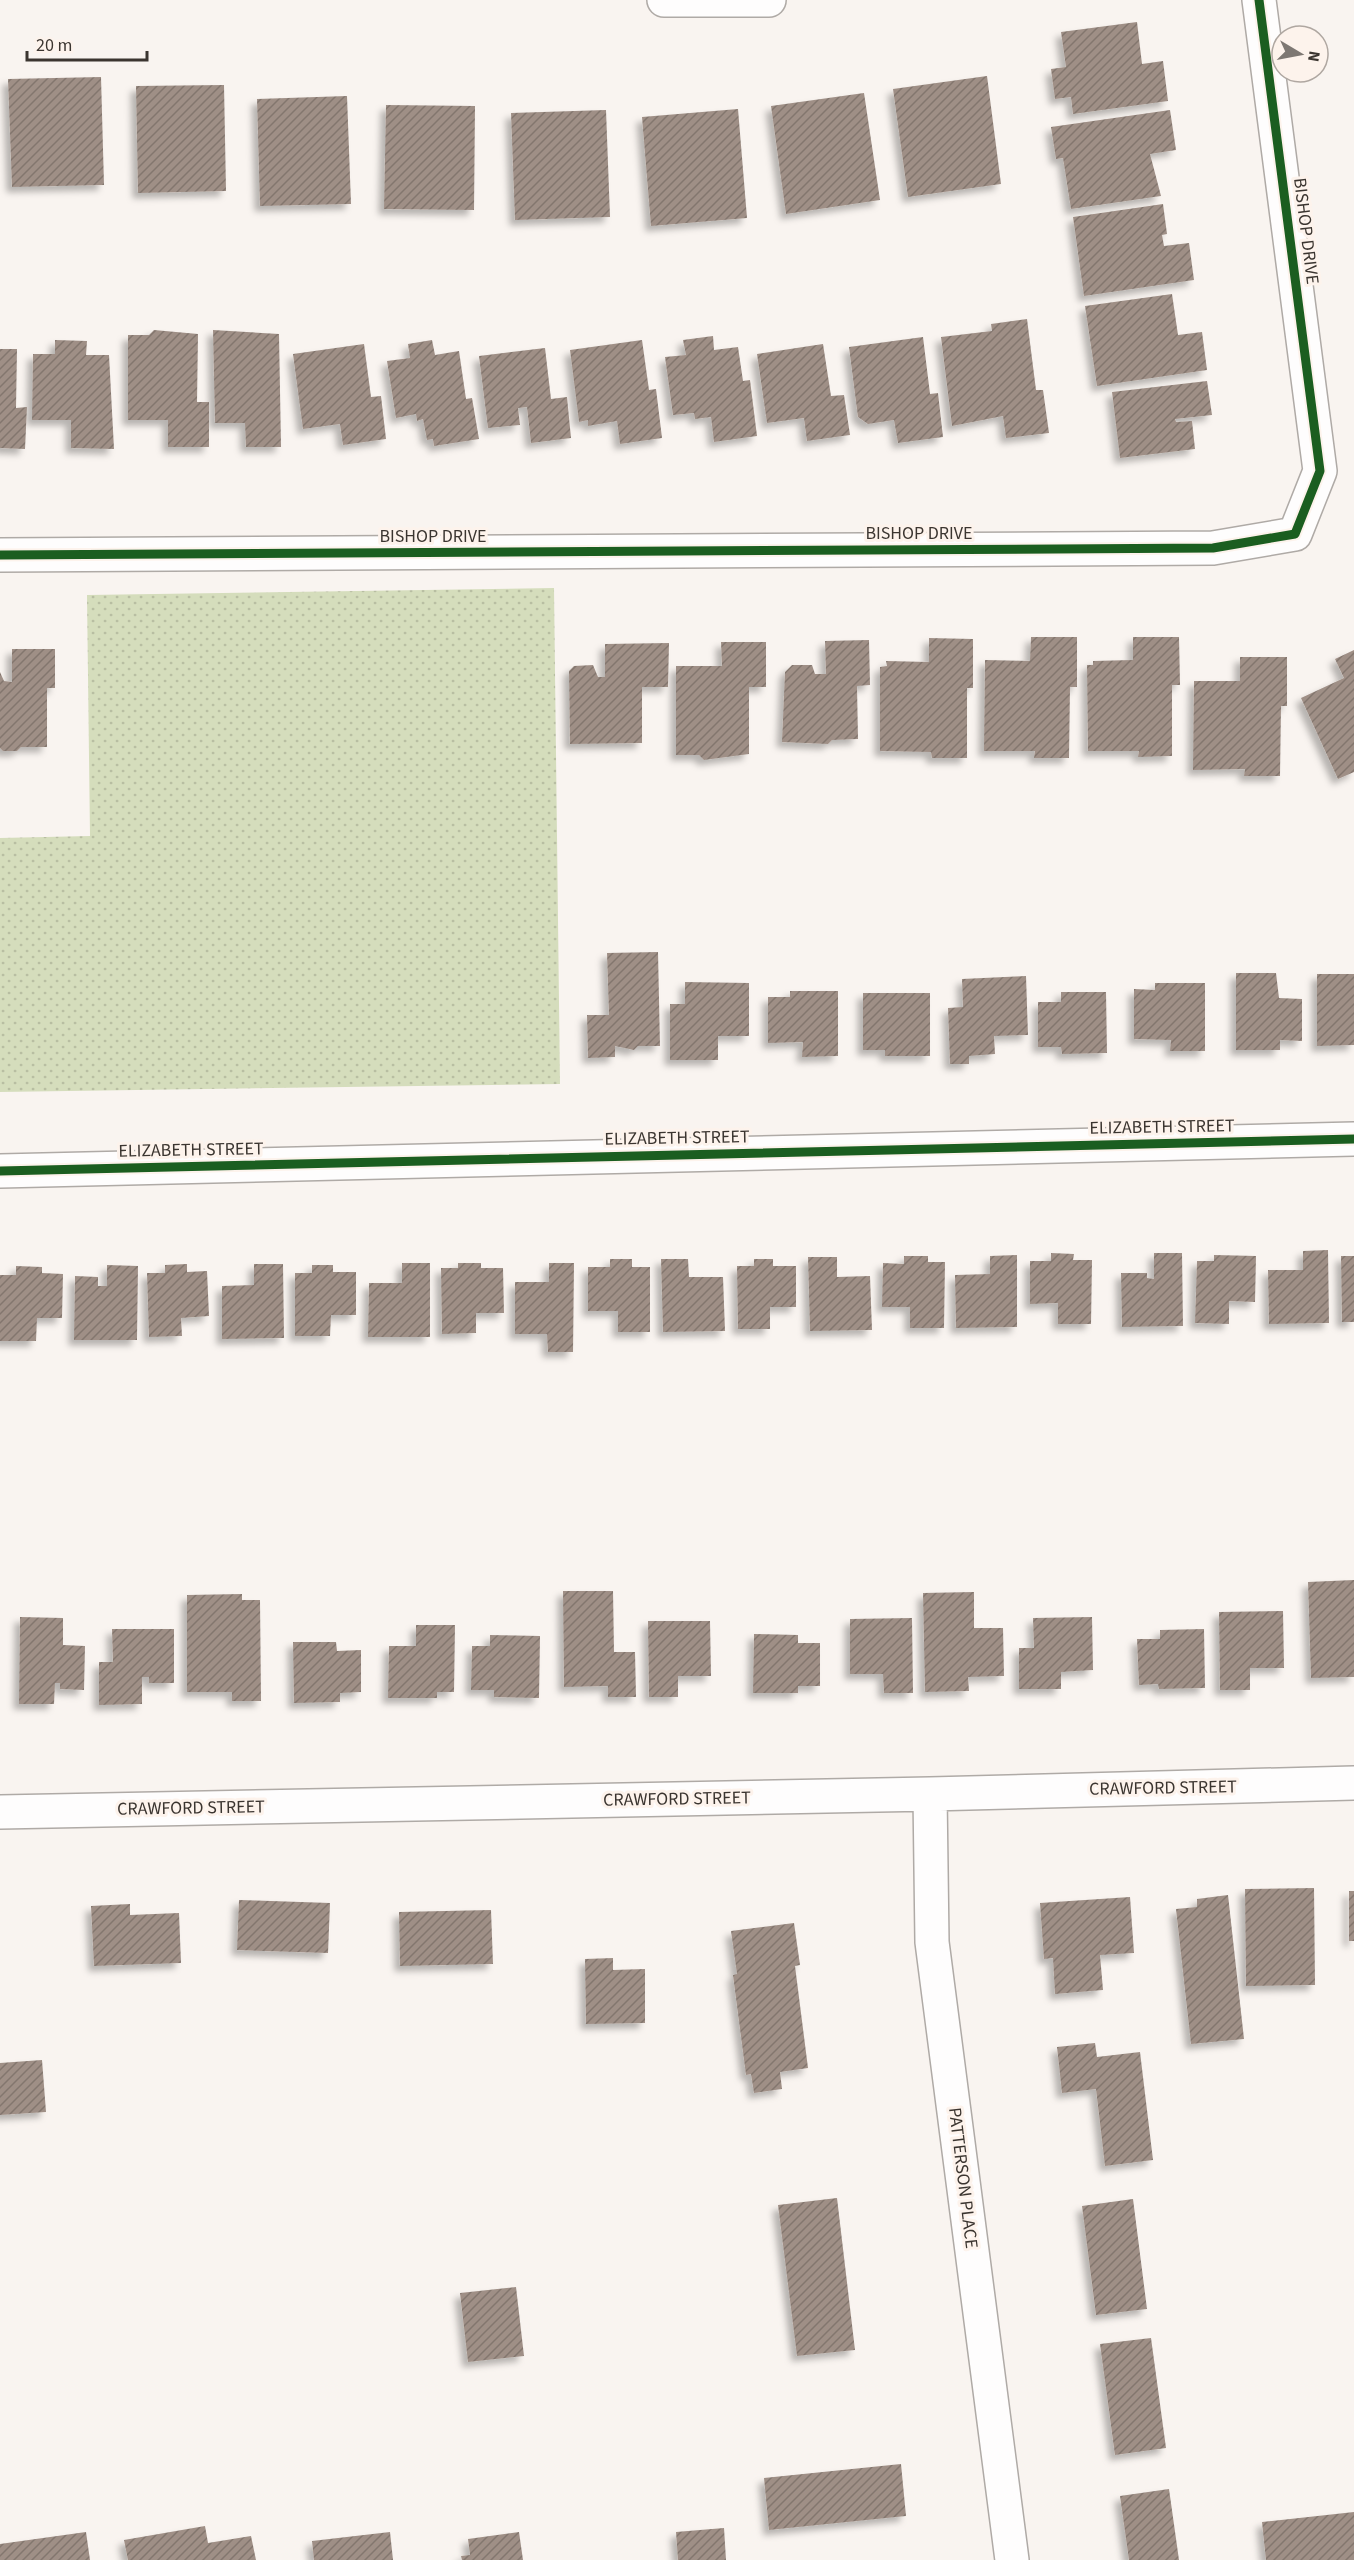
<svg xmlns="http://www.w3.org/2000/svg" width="1354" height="2560" font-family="'Source Sans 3',sans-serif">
<defs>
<pattern id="park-dots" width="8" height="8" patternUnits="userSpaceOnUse" patternTransform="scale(1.5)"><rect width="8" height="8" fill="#d5ddbc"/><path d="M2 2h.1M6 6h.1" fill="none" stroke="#b8bea2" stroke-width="1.8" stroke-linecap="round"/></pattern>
<pattern id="building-hatch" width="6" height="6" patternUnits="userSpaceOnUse" patternTransform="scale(1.5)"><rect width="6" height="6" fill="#9f8f86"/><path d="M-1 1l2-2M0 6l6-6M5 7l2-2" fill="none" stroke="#83766e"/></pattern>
<filter id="shadow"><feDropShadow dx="-5.5" dy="5.5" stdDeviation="3" flood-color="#0004"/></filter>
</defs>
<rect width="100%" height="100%" fill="#f9f4f0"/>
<path fill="url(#park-dots)" d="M554 588 560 1084 0 1092V838L90 836 87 595Z"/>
<path fill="url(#building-hatch)" filter="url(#shadow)" d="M1137 22 1142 64 1163 61 1168 101 1073 114 1071 97 1055 99 1051 69 1066 67 1061 32Z
M987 76 1001 184 908 197 893 89Z
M101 77 104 185 12 187 8 79Z
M224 85 226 191 138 193 136 86Z
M864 93 880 200 786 214 771 106Z
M347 96 351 204 260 206 257 99Z
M386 105 475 106 474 210 384 209Z
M738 109 747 218 651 226 642 117Z
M606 110 610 217 515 220 511 113Z
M1170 110 1176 150 1150 154 1161 196 1071 209 1063 158 1056 159 1051 127Z
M1163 204 1167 234 1162 235 1164 246 1189 243 1194 280 1084 296 1073 217Z
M1172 294 1178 335 1202 332 1207 370 1097 386 1085 306Z
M1027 319 1036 390H1043L1049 433 1006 438 1003 416 952 426 941 337 992 331 991 324Z
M154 330 198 334 197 402H209V447H168V420H128V335H149Z
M213 330 279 334 281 447H246L245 423H215Z
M713 336 714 350 738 347 743 381 750 380 757 436 714 442 711 417 695 419 694 413 673 415 665 357 686 355 683 340Z
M923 337 930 394 938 393 943 437 898 443 894 420 868 424 858 417 849 347Z
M55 340 87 341 86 355H109L114 449 71 448V420H32L33 354H55Z
M432 340 435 355 459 351 466 399 472 398 479 439 434 446 433 439 427 440 423 419 417 421 416 414 396 418 387 361 410 358 408 344Z
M642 340 649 390 656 389 662 438 620 444 617 421 588 426V420L579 422 570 350Z
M364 344 371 397 381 396 386 439 343 445 340 424 303 429 293 354Z
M823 344 831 396 844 395 850 435 807 441 804 418 767 423 757 354Z
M545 348 551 399 567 397 571 438 531 443 527 407 518 408 520 425 488 428 479 356Z
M0 349H17L16 408 27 407 25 449 0 448Z
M1207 381 1212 415 1175 419 1176 422 1192 421 1195 449 1120 458 1112 392Z
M1031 637H1077V687H1070L1069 758H1034L1035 751H984L985 660 1030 661Z
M1133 637H1179L1180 685H1172V756L1138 757 1139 751H1088L1087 665H1093V661L1133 660Z
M929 638 973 639V688H967V758H932L931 752 880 751V667L887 666 886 661 929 662Z
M869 640 870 685 857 686 858 739 832 740 828 744 782 742 785 672 792 665H812L815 674H826L825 641Z
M721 642H766V687H749V754L704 760 699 755H676V666H722Z
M669 643 668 687H642V743L570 744 569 671 574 666 593 665 598 677H605V644Z
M12 649H55V688H47V747H21L17 751H3L0 748V672L4 681 12 682Z
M1354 650V772L1338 779 1301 698 1344 678 1335 659Z
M1240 657H1287V706H1281L1280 776H1244L1245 769 1193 770 1194 681H1240Z
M658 952 660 1046H638L634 1050 615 1046V1057L588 1058 587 1015H609L607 953Z
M1236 973H1276L1279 998 1302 999V1041L1280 1040V1050H1236Z
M1317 974H1354V1045L1317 1046Z
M1026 976 1028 1035 994 1036 995 1054 969 1056V1064H950L948 1008 963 1007 962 979Z
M685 982 749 983V1036H718V1060H670V1004H685Z
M1155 983H1205V1051H1170L1171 1040 1134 1039V989L1155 990Z
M790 991H838V1056L802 1057 803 1042 768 1043V997H790Z
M1061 992H1106L1107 1053 1062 1054 1061 1047H1038V1002H1061Z
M863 993H930V1056H885V1050H863Z
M1328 1250 1329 1323 1269 1324 1268 1270H1303V1251Z
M1051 1253 1074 1254 1073 1260H1092L1091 1324H1058V1303L1030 1304V1261H1051Z
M1154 1253H1182L1183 1326 1122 1327 1121 1273H1147V1278L1154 1279Z
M1017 1255V1327L956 1328 955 1275 990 1274V1256Z
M1214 1255 1256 1256 1255 1302 1229 1301V1324L1195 1323 1197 1261H1214Z
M904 1256H928V1262H945L944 1328H910V1307H882L883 1263 904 1264Z
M1341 1256H1354V1322H1342Z
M808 1257H837V1277L870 1276 872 1330 810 1331Z
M610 1259H632V1267H650V1332H618V1311H588V1267H610Z
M661 1259H688L689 1277H723L725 1331 663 1332Z
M754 1259H773V1266H796V1307H770V1329H738L737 1266H754Z
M402 1263H430V1337H368L369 1283H402Z
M458 1263H481V1268H503L504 1313H476V1333L442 1334 441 1268H458Z
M549 1263H574L573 1352H548L547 1334H515V1282H549Z
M187 1264V1272L207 1271 209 1316 181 1318 182 1336 149 1337 147 1273H165V1265Z
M254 1264H283L284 1338 222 1339V1286L254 1285Z
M107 1265 138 1266 137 1340H74L75 1276 98 1277V1286H107Z
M312 1265H333V1272H356V1315H331L330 1336H295V1273H312Z
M16 1266 42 1267V1273L63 1274 62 1318H37L36 1341H0V1275H16Z
M1354 1580V1677L1311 1678 1308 1582Z
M563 1591H613L614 1652H635L636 1697H608V1686L564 1687Z
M974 1592V1628H1003L1004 1676 968 1677 969 1691 925 1692 923 1593Z
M242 1594V1600H260L261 1701H232V1692H187V1595Z
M1283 1611 1284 1668H1250V1690H1220L1219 1612Z
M20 1617 63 1618V1645L85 1646 84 1690 60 1689V1683H55L54 1704H19Z
M1092 1617 1093 1670 1061 1672V1689H1019V1648H1034L1033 1618Z
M912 1618 913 1693H884L883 1674H850V1619Z
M648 1621H710L711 1676H678V1697H649Z
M416 1625H455L454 1692H437V1698H388L389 1646H416Z
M112 1629H174V1683H149V1677H142V1704L99 1705V1662H113Z
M1204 1629 1205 1688 1159 1689 1158 1684 1139 1685 1137 1639H1160V1630Z
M754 1634 798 1635V1643H820V1686H798V1693H753Z
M490 1635 540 1636 539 1698 494 1697V1690H471L472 1646H490Z
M293 1642H336L337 1651 361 1650V1692L340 1693V1702L294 1703Z
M1314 1888 1315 1985 1246 1986 1245 1889Z
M1349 1891H1354V1941H1349Z
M1228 1895 1244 2039 1191 2044 1176 1909 1197 1907V1899Z
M1130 1897 1134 1953 1100 1955 1103 1990 1055 1994 1053 1958 1044 1959 1040 1903Z
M239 1900 330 1903 328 1953 237 1950Z
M130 1904V1915L179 1913 181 1963 94 1966 91 1906Z
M491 1910 493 1964 400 1966 399 1912Z
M794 1923 800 1965 795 1966 808 2068 780 2072 782 2089 754 2093 751 2074 746 2075 733 1975 737 1974 731 1931Z
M613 1958V1970L645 1969V2023L586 2024 585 1959Z
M1095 2043 1097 2057 1140 2052 1153 2160 1105 2166 1096 2089 1062 2093 1057 2047Z
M42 2060 46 2112 0 2115V2063Z
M837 2198 855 2350 797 2356 778 2205Z
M1133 2199 1147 2309 1096 2315 1082 2206Z
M516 2287 524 2356 468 2362 460 2293Z
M1151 2338 1166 2448 1115 2455 1100 2344Z
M901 2464 906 2516 769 2530 764 2478Z
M1169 2489 1179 2560H1129L1120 2496Z
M1354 2512V2560H1266L1262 2522Z
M205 2526 208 2543 251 2536 256 2560H128L124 2540Z
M724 2528 726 2560H678L676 2532Z
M86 2532 90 2560H0V2544Z
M390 2532 393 2560H314L312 2541Z
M519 2532 523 2560H462L461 2556 470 2555 468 2539Z"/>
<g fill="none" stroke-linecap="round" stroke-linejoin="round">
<defs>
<path id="minor" d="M664 0H769
M0 555 1213 548 1295 534 1320 471 1259 0
M0 1171 1354 1139
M930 1794 932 1942 1012 2560
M0 1812 930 1794 1354 1783"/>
</defs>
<use href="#minor" stroke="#afaaa6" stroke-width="36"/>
<use href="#minor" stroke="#fefdfd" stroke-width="33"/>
<defs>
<path id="cycleway" d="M0 555 1213 548 1295 534 1320 471 1259 0
M0 1171 1354 1139"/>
</defs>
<use href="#cycleway" stroke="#fdf3ec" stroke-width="13"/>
<use href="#cycleway" stroke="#1b5e20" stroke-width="9"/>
</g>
<g text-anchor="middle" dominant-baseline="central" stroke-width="6" stroke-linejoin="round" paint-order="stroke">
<g font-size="18" fill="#3b3530" stroke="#fdf3ec">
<text transform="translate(1306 231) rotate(83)">BISHOP DRIVE</text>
<text x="919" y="533">BISHOP DRIVE</text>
<text x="433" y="536">BISHOP DRIVE</text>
<text transform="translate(1162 1127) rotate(-1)">ELIZABETH STREET</text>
<text transform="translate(677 1138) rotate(-1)">ELIZABETH STREET</text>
<text transform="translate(191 1150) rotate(-1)">ELIZABETH STREET</text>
<text transform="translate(1163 1788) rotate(-1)">CRAWFORD STREET</text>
<text transform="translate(677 1799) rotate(-1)">CRAWFORD STREET</text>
<text transform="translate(191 1808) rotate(-1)">CRAWFORD STREET</text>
<text transform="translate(963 2178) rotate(83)">PATTERSON PLACE</text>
</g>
</g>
<g transform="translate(1300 54) rotate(100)"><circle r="28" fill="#fdf3ec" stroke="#afa7a1" stroke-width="1.5"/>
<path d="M0-4.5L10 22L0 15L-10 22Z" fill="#7e7873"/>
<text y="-9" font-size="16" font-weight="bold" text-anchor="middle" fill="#3b3530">N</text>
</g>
<path d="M27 51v9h120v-9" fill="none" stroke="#3b3530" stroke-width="3"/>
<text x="36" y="51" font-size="18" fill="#3b3530" stroke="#fdf3ec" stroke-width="4.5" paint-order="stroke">20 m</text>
</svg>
